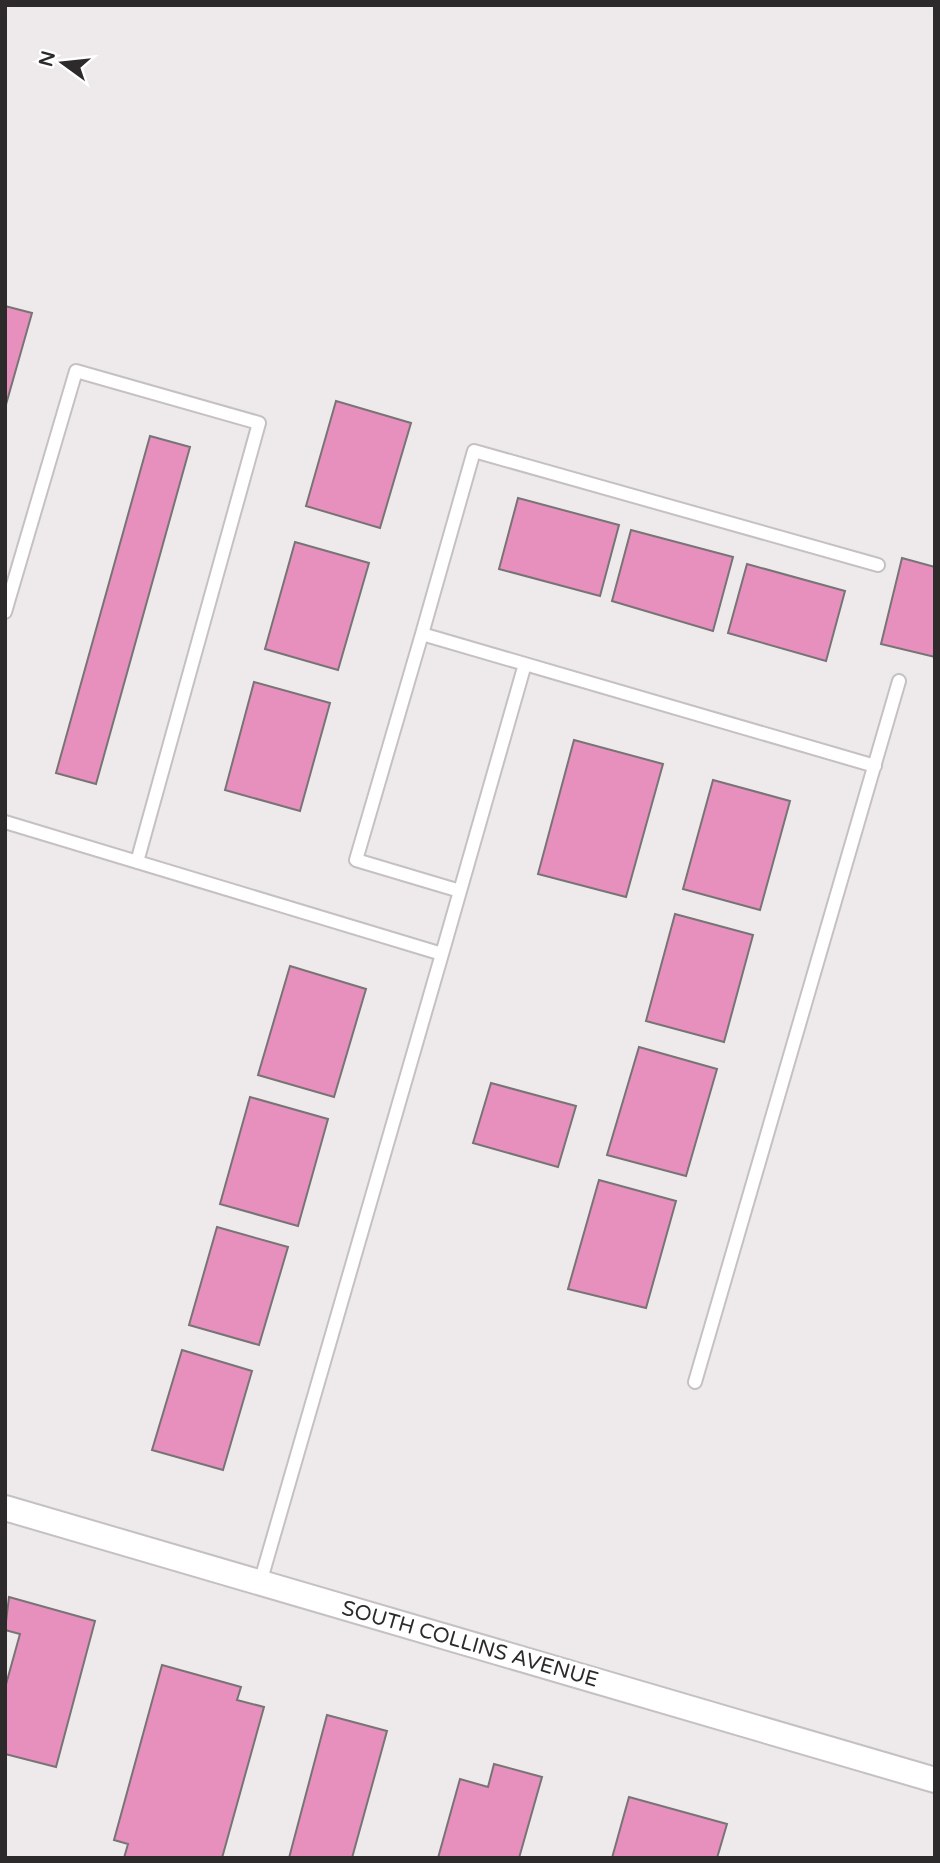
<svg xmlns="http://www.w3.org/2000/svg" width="940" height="1863" font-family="'Varela Round',sans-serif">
<rect width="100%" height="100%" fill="#eee9eb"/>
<path fill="#e790be" stroke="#787476" stroke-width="2" d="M5 306 32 313 5 408Z
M336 401 411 423 380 528 306 506Z
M150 436 190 447 96 784 56 773Z
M518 498 619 525 600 596 499 569Z
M631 530 733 557 713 631 612 601Z
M295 542 369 563 338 670 265 649Z
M902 558 935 567V657L881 644Z
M747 564 845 591 826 661 728 633Z
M254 682 330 703 300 811 225 790Z
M574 740 663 764 626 897 538 874Z
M713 780 790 801 760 910 683 889Z
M675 914 753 935 724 1042 646 1021Z
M290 966 366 989 334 1097 258 1075Z
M639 1047 717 1069 686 1176 607 1155Z
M491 1083 576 1106 558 1167 473 1143Z
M250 1097 328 1119 298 1226 220 1204Z
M599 1180 676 1201 646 1308 568 1289Z
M217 1227 288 1247 259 1345 189 1325Z
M182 1350 252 1371 223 1470 152 1450Z
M9 1597 95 1621 56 1767 5 1754V1688L20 1634 5 1630Z
M162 1665 241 1687 237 1700 264 1707 222 1858H124L128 1844 114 1840Z
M327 1715 387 1731 352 1858H289Z
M494 1764 542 1777 519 1858H438L460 1779 488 1787Z
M629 1797 727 1824 717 1858H612Z"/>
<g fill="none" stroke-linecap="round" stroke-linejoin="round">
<defs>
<path id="service" d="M5 612 76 371 259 423 137 862
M422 634 356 860 460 891
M875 766 422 634 474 451 878 565
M5 822 442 954 260 1583
M442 954 525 664
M695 1382 899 681"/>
<path id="minor" d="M5 1508 935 1780"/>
</defs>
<use href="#service" stroke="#c5c1c3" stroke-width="16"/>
<use href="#minor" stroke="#c5c1c3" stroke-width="28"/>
<use href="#service" stroke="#fff" stroke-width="12"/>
<use href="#minor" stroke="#fff" stroke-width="24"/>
</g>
<g text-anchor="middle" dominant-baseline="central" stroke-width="7" stroke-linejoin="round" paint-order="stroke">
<g font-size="21" fill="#2c2a2b" stroke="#fff">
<text transform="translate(470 1644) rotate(16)">SOUTH COLLINS AVENUE</text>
</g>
</g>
<rect width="940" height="1863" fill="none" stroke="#2c2a2b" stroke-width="14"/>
<g transform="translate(63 63) rotate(285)" stroke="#ffffff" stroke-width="5" paint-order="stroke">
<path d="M0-5L12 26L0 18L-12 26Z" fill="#2c2a2b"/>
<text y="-10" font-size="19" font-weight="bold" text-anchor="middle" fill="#2c2a2b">N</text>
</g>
</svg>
